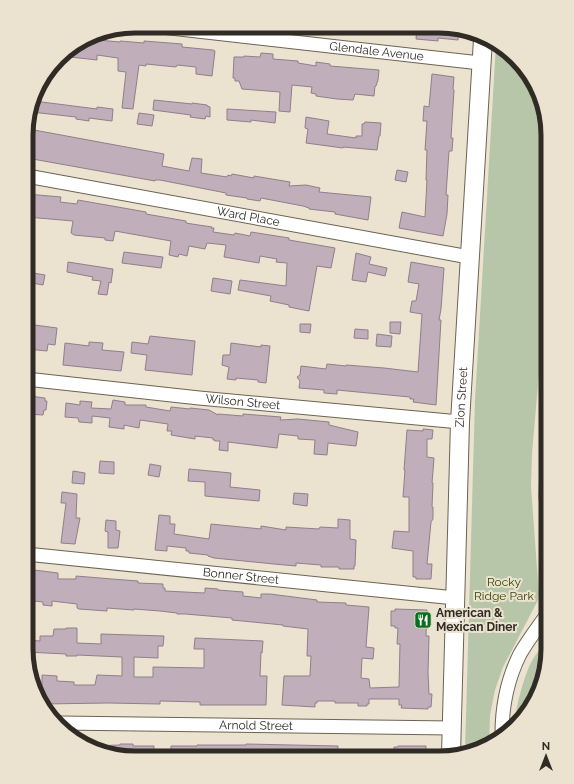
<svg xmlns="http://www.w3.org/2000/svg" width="574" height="784" font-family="Raleway,sans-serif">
<rect width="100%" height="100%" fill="#ebe2cf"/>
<path fill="#b7c5a8" d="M496 44 505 48 537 87 548 134V305L539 373 532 453 531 487 539 595 538 600 503 667 495 690 490 715 489 746 465 752 475 400Z
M541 649H545L547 652 548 657 530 710 514 723C517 705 526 661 541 649Z"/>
<path fill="#c1aebb" stroke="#907f8b" d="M417 27H454L459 29 458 40 438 38V41L416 39Z
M87 39 120 42V41L144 43V41L182 44V47L213 50 215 51 212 76 196 74V67L177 65 176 67 146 64V66L139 65 133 109 122 108 126 72 118 71V58L97 55V60L61 56 63 53Z
M261 53 273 54V59L298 61V63L316 66V62L330 64V66L379 70 378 80 376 86H375L374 96 355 94 353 100 337 99 316 96V94L311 93 312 87 292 85 290 112 279 111 280 92 242 89 239 81H235V78H233L234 57H244V56L260 57Z
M432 74 454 77 453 89 454 90 451 138H453L452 151H449L446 195H448L447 214 443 236 399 228 402 212 425 217 427 180H426L427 150H425L427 121H423L424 106 429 107Z
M154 100 192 104V103L207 105V106L210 107V117L206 116 205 119 190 117 191 115 153 110Z
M34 101 97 109V107L113 109 112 121 89 118V121L76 119V117L31 112Z
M227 109 276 112 275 123 251 120V122L227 120Z
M139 113 154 115 152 126 137 124Z
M306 117 329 121 327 134 356 138V136H362V124H364L365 122 381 123 380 136H379L377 150 343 147V148L306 143 308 129 305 128Z
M34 130 164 154 162 166 189 171 192 158 202 159 201 173 227 177 228 175 231 176 232 174 254 178V176L290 182 289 186 306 185 320 188 319 192 371 197 368 220 335 214V212L309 209V208L303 206 261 198 260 201 247 199V198L226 195V193L160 180H155V181L27 158 31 132 34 133Z
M397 170 408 172 406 182 395 180Z
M27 194 61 197 60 202 77 204 78 200 146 212V214L186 221V223L192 224 212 227 211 228H214L213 232 234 235 235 233 250 236 251 232 289 238V240L335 248 331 268 317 266 309 311 289 307V305L270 301 271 296 238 290 240 280 286 286 287 263 276 262 277 259 260 256 259 263 224 257 226 245 207 243 205 249 189 246 187 256 179 254 178 257 169 255 171 241 115 231 113 241 105 240V238L74 235 71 233 73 221 27 217Z
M124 252 163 257 161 268 122 263Z
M356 253 371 257 369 264 387 268 385 276 368 272 366 282 352 280Z
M68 262 113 269 111 283 109 282 107 295 98 294 101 281 92 280 93 277 67 272Z
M411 262 444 268 441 309 439 320H441L436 405 413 402 414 399H410V397L337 390V394L324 393V390L299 388 300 381 297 377 300 375 301 366 326 369 327 364 346 366V365L384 368 418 372 422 314 410 312 412 301H416L419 284 408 282Z
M27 272 45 275 43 285 27 282Z
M213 278 232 281 230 294 211 291Z
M390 322H401L400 334 390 333Z
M27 324 57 328 55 345 48 344 47 351 27 349Z
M300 324H311L310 333 300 332Z
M355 329 368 330V339L354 338Z
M377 334 392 336 391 347 376 346Z
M150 336 195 341 192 375 145 370 147 355 131 353 132 342 148 344Z
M89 342 103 343 102 350 124 352 121 371 63 365 65 343 89 346Z
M231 343 261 347V345L270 346 266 383 258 382V380L236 378V380L227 379 229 367 222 365 223 355H230Z
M29 396 45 398V401H47L46 410H44L43 415 28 414Z
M113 400 125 402V405H146V407L170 411 171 407 190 409V408L209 410 218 415V414L243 416V414L281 417 280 420 298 419 329 422V425L358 432 356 446 328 443 327 455 314 454 315 440 298 439V436L279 434 277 448 228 442V451L219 450 220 441H215V440H213V438L195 436V439L171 435 172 431H167L168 424 140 420 139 428 124 425V429L109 427 110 418 92 416V423L79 422 78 418 65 417 66 403 80 405V401L92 402 91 408 111 409Z
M423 429 433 430 432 439H427V457L434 458 432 483H433L432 507H433V519L431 522 427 564H432L431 579H416V577H413V551L392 548 394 531 409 532V497H403L405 470H404L407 430 423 431Z
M100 461 114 462V474L99 473Z
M150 464 161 466 159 477 148 475Z
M189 469 231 473 230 487 260 490 259 501 205 496V482L188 481Z
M73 471 85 473 84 484 72 483Z
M62 492 77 494 76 518H80L75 544 61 543 66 503H61Z
M294 493 308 494 307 506 293 504Z
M159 515 170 516V524H175L174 534 209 539 211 524 261 529V526L286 530V527L319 529 320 527 338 528V519L350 520V539L356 540 355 566H354V569H339V567H321V565L296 563V566L274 564 214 558 208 556V555L189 553V551H186V548L167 546V551L155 550Z
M106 520 116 521V530L120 531 118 548H108V532L105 531Z
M26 569 58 573V579H76V576L112 579 138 581V583L163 584V588H165V591L204 593 205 592V588L218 589V590L243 592V596L261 598V594H270L317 600V602L346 603V605L369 607 366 647 374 648 373 659 362 658 361 678 369 679 370 688 399 687 400 644H397L398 628H395V626H391V611H395V609L427 610 426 636H429L428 672 429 694H432L431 707H428V709L401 708 402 705H399V699H369V704H367V706H358V703H335V701H317V703H315V707L282 705 284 676H310L311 656H307L308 629 283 626V625L232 620V618L185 614H177V613L160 611 134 609V610L107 608V611L79 609 77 608V604L52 601V606L43 605V602L26 600Z
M66 628H77V643L101 644V634L164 636 163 646H158V658L134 657V677H153V667L204 668V649H194L195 638 263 641 262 653 261 652 260 676H267L266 705H200V702L161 701H160V704L108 703 43 704 42 703V675L57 676V681L74 682V685H95L97 675 122 676V657L77 655V656H66V654L26 652V640L40 641V636H53L54 629H66Z
M120 744H133V746H154V757H121L91 746 120 745Z
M246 744 338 746V758L171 757V746H197V745H246Z
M398 746H426V758H394V747H398Z"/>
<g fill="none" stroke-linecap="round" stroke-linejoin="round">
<defs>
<g id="street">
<path id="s1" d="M153 26 480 63"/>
<path id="s2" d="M27 176 469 257"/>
<path id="s3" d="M26 379 199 398 460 422"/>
<path d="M548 515 546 497 548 431"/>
<path id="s4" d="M26 554 455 598"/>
<path id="s5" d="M60 723 452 728"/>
<path d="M502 734C502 707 508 678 520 654 528 640 539 626 548 613"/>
</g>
<g id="secondary">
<path id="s6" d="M451 755 460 422 483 39"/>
</g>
</defs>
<use href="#street" stroke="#6b6453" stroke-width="15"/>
<use href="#secondary" stroke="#6b6453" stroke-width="20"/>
<use href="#street" stroke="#fff" stroke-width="13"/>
<use href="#secondary" stroke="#fff" stroke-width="18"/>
</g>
<defs>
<symbol id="restaurant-square" viewBox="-11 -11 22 22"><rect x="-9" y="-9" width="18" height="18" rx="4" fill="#066e1d" stroke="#ebe2cf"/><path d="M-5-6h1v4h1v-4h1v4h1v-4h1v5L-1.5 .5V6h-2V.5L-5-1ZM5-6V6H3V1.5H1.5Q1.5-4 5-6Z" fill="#fff"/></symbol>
</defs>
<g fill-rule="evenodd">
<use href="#restaurant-square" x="413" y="610" width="20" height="20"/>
</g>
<g text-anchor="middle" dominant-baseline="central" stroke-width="4" stroke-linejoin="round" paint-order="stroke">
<g font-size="12" fill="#302c25" stroke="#ebe2cf">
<text stroke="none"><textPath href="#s1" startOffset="225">Glendale Avenue</textPath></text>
<text stroke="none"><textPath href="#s2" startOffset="225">Ward Place</textPath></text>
<text stroke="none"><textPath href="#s6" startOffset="358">Zion Street</textPath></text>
<text stroke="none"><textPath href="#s3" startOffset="218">Wilson Street</textPath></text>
<text stroke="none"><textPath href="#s4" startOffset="216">Bonner Street</textPath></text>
<text stroke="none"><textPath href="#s5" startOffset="196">Arnold Street</textPath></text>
</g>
<g font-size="12" fill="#304700" stroke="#ebe2cf">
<text x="504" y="582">Rocky<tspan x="504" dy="14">Ridge Park</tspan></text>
</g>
<g font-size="12" font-weight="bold" fill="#302c25" stroke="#ebe2cf" text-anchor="start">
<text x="436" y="613">American &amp;<tspan x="436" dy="14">Mexican Diner</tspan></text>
</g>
</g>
<path d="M0 0H574V784H0ZM135 33H439A102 102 0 0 1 541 135V649A102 102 0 0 1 439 751H135A102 102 0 0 1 33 649V135A102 102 0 0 1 135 33Z" fill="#ebe2cf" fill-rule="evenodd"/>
<path fill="none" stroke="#302c25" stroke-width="5" d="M135 33H439A102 102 0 0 1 541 135V649A102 102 0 0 1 439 751H135A102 102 0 0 1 33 649V135A102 102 0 0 1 135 33Z"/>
<g transform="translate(546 756)" stroke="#ebe2cf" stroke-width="3" paint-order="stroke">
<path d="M0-3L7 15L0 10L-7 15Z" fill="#302c25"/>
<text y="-6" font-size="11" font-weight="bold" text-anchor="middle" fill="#302c25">N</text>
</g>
</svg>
